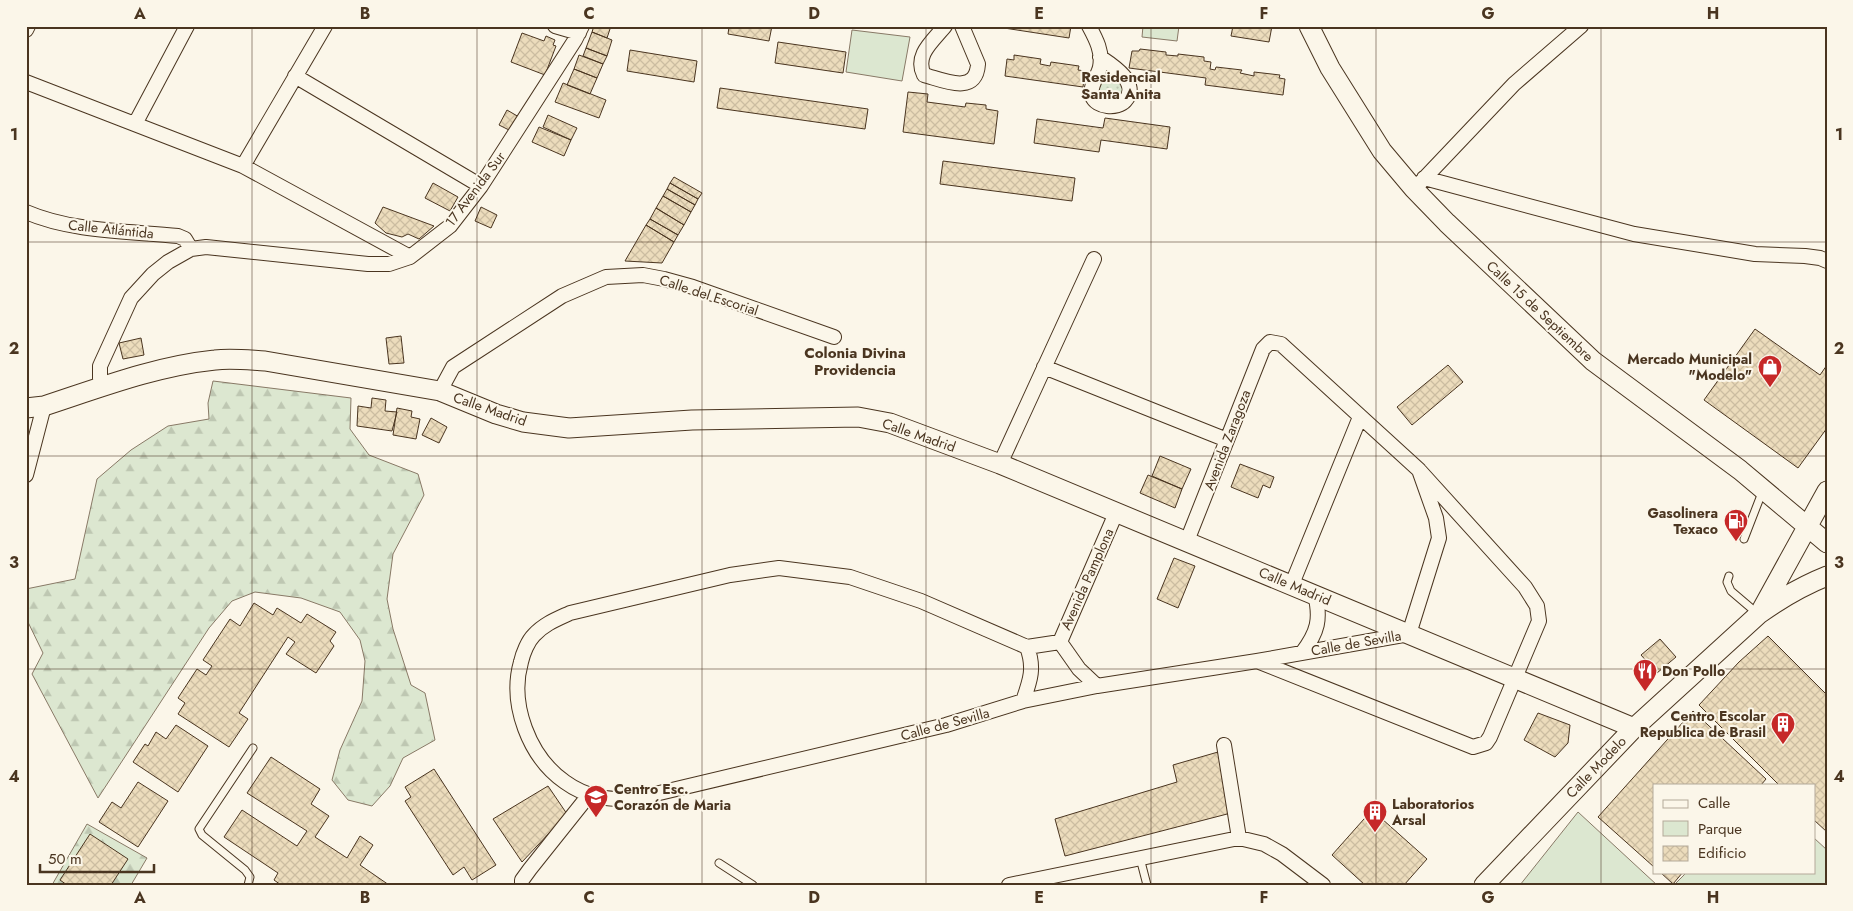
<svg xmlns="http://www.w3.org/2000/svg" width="1853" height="911" font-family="Jost,sans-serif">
<defs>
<pattern id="grass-dots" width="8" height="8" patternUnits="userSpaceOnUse" patternTransform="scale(1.25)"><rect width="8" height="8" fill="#dce7d0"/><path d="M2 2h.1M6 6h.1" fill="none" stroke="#bec7b2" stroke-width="1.8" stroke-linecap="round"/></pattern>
<pattern id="forest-firs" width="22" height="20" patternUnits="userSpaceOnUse" patternTransform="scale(1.25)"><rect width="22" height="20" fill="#dce7d0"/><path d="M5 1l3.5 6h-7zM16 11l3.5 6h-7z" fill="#bec7b2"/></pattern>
<pattern id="building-cross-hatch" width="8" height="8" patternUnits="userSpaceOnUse" patternTransform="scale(1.25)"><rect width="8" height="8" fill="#ecdcbc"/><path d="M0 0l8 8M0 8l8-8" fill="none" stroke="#ccbda1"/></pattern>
</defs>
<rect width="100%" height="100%" fill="#fbf6e9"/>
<path fill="url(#grass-dots)" stroke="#887966" d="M1104 67H1108L1124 87 1123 94C1115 101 1108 100 1100 95L1099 89Z"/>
<path fill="url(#forest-firs)" stroke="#887966" d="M213 381 351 398 350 429 369 455 418 474 424 495 393 554 387 599 393 629 411 685 425 693 435 740 403 758 390 786 372 806 348 800 332 780 340 750 362 701 365 661 360 640 340 612 301 598 255 592 232 601 209 628 98 798 32 674 43 653 26 618V589L75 579 97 479 131 450 168 426 209 419 208 403Z
M87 824 147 858 131 885H52Z"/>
<path fill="#dce7d0" stroke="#887966" d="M1143 26H1179L1177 41 1142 37Z
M852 30 910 37 902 81 846 72Z
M1578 812 1657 885H1520Z
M1814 838 1827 850V885H1674L1687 872H1814Z"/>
<path fill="url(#building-cross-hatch)" stroke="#4a3520" d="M594 26H611L607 38 592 32Z
M723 26H772L769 41 728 34 729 27Z
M991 26H1071L1069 38Z
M1233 26H1272L1269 42 1231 36Z
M592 32 612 40 607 56 586 48Z
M522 33 544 41 546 36 555 40 553 45 556 46 545 75 511 62Z
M778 42 846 52 843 73 775 63Z
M586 48 607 56 603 64 583 56Z
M1140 49 1166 52V55L1178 56V54L1204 57V61L1211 62 1210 69 1215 70 1216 67 1242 70 1240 73 1254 76V72L1280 75 1279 78 1285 79 1283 95 1205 85 1206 78 1129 68 1132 51H1139Z
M630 50 697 61 694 82 627 71Z
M579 55 603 64 597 78 574 69Z
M1014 55 1041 59 1040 64 1050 66 1051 62 1079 66 1078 70 1085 71 1083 87 1005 76 1007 59 1014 60Z
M574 69 597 78 590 94 567 85Z
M563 83 606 100 599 118 555 102Z
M720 88 868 109 865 129 717 108Z
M908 92 928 94 927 102 965 107 966 103 986 105V109L998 111 994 144 903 132Z
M507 110 519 117 511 131 499 125Z
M548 115 577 128 571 140 543 127Z
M1105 118 1170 127 1167 149 1101 140 1099 152 1034 143 1037 119 1103 128Z
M539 127 571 140 564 156 532 142Z
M943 161 1075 178 1072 201 940 184Z
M674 177 702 193 698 199 670 183Z
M433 183 458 197 450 211 425 198Z
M670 183 698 199 695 205 667 189Z
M667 189 695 205 691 212 663 196Z
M663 196 691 212 684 225 656 208Z
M383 207 434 226 419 239 408 234 402 237 386 233 375 223Z
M481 207 497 215 491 228 475 221Z
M656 208 684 225 678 235 650 219Z
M650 219 678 235 674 242 646 225Z
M646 225 674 242 662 263 625 261Z
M1755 329 1820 375 1827 365V428L1798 468 1704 400Z
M401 336 404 363 389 364 386 338Z
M141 338 144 355 123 359 119 343Z
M1448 365 1463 382 1412 425 1397 407Z
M372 398 386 400 385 411 397 412 392 431 357 426 358 406 371 408Z
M397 408 412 411 411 417 420 419 416 439 393 435Z
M431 418 447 427 439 443 422 435Z
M1160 456 1191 469 1182 489 1152 476Z
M1240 464 1274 477 1270 488 1263 485 1258 498 1231 487Z
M1148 475 1182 489 1175 508 1140 493Z
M1174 558 1195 566 1178 608 1157 599Z
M254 603 273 615 277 608 301 623 307 614 336 632 330 641 334 646 316 673 286 654 295 642 288 637 239 713 248 719 229 747 178 714 185 703 178 698 197 669 206 675 212 666 203 660 230 619 240 626Z
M1768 636 1827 695V832L1814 820V785H1779L1699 705 1739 662Z
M1660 639 1676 657 1657 673 1641 655Z
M1693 711 1766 779 1761 785H1654V867L1598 817Z
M1538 713 1570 725 1568 743 1555 757 1524 740Z
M176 725 208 746 178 792 133 762 145 744 148 746 156 732 166 739Z
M1218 752 1231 813 1065 856 1055 819 1177 782 1173 765Z
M271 757 320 789 311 804 329 816 315 837 347 858 360 836 373 845 360 865 389 885H281L274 880 278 873 224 837 242 810 297 846 307 831 247 793Z
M434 769 496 865 472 880 464 867 453 875 405 801 411 797 405 787Z
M138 782 168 801 138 847 99 822 112 802 121 808Z
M548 786 567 814 522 862 493 819Z
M1372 810 1427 859 1404 885H1365L1332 855Z
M90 834 128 859 111 885H67L60 880Z
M1660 872H1683L1673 884Z"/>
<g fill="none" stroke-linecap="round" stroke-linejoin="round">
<defs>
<path id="lane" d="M1744 539 1763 490
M1729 576 1727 582 1731 591 1758 614
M1140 858 1147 885
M719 863 753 885
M248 885 250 877 245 870 202 835 199 829 253 748"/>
<path id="street" d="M555 26 579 33
M945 26C933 41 914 55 924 75 943 80 976 96 978 64L962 26
M1089 26C1096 39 1103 52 1100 67 1098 76 1089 87 1092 96 1096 108 1118 109 1125 101 1141 83 1112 65 1100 57
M26 30 28 26
M295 76 481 186
M26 82 243 166 410 257
M135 124 187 26
M243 166 325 26
M1424 178 1634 234 1755 254 1805 256 1820 258 1827 261
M1419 184 1514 84 1581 26
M26 212C72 232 129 231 178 236L185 239 191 249
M1044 367 1227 440
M102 387 100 378V366L131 298 153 274 168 262 191 249 206 247 368 264H389L410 257 450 226 481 186 575 40 582 26
M440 391 453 367 562 296 606 277 643 275 664 279 693 287 834 337
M1000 464 1094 259
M26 475 44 406
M1187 541 1263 349 1270 342 1281 344 1419 470 1525 587 1537 606 1539 621 1490 737 1486 743 1473 747 1257 661
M1292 584 1360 417
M1060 642 1079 669 1097 686
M1027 647 1060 642 1116 513
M1302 653C1318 632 1321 619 1315 594
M1023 701C1030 681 1035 668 1027 647L921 601 850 577 779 568 730 575 570 613C557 619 544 624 534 635 528 641 523 653 521 662 509 704 529 757 565 782 587 798 609 800 634 799L946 725 1023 701 1097 686 1257 661 1409 634 1439 538 1436 518 1419 470
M1224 745 1239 838
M522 885V880L530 869 589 795
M1009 885 1239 838 1264 844 1282 854 1323 885"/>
<path id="secondary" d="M1309 26 1330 68 1382 151 1414 189 1447 223 1593 361 1740 470 1827 543
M26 408 44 406C99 388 156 366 215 360 231 358 248 360 265 361L440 391 496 414 523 422 569 428 692 420 858 417 890 423 1000 464 1634 728
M1762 609 1827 491
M1484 885 1634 728 1759 614C1780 599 1802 586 1827 576"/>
</defs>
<use href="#lane" stroke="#4a3520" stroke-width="9"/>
<use href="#street" stroke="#4a3520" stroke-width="16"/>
<use href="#secondary" stroke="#4a3520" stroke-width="21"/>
<use href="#lane" stroke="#fbf6e9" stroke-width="7"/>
<use href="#street" stroke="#fbf6e9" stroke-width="14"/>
<use href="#secondary" stroke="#fbf6e9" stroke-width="19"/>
</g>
<path fill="none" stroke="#4a3520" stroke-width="1" stroke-opacity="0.55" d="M252 26V885M477 26V885M702 26V885M926 26V885M1151 26V885M1376 26V885M1601 26V885M26 242H1827M26 456H1827M26 669H1827"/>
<defs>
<symbol id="shop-pin" viewBox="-11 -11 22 30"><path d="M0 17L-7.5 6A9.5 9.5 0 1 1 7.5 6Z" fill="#c62828" stroke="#fbf6e9"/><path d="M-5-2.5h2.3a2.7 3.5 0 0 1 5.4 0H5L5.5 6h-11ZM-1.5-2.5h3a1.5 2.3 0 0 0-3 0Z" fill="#fff"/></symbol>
<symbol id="fuel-pin" viewBox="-11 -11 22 30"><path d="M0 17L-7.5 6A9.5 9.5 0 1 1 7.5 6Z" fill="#c62828" stroke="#fbf6e9"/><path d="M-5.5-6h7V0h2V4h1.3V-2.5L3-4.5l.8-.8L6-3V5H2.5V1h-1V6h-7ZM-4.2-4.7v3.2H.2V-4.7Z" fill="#fff"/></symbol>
<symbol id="restaurant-pin" viewBox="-11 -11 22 30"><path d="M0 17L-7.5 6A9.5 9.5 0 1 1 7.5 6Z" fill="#c62828" stroke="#fbf6e9"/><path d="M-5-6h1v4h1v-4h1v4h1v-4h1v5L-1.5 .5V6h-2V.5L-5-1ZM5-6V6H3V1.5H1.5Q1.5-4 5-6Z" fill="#fff"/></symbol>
<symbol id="building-pin" viewBox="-11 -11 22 30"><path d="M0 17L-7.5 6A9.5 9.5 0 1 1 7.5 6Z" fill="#c62828" stroke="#fbf6e9"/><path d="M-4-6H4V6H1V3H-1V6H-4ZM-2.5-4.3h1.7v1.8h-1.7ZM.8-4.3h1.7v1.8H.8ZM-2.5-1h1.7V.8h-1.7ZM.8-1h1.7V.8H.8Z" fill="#fff"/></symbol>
<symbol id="school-pin" viewBox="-11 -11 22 30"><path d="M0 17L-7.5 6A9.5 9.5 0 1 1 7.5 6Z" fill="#c62828" stroke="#fbf6e9"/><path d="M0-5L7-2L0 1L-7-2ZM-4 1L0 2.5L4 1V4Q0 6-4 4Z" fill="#fff"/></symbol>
</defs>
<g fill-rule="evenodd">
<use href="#shop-pin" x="1756" y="353" width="28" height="38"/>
<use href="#fuel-pin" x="1722" y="507" width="28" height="38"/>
<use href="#restaurant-pin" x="1631" y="657" width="28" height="38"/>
<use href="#building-pin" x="1769" y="710" width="28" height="38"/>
<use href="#school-pin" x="582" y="783" width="28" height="38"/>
<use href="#building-pin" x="1361" y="798" width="28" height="38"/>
</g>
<g text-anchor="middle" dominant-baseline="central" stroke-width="4" stroke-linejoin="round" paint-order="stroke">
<g font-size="14" fill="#4a3520" stroke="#fbf6e9">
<text transform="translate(475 189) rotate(-53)">17 Avenida Sur</text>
<text transform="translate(111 229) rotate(6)">Calle Atlántida</text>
<text transform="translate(709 295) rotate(18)">Calle del Escorial</text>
<text transform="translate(1540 311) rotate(43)">Calle 15 de Septiembre</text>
<text transform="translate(490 409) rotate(19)">Calle Madrid</text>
<text transform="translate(919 435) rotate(19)">Calle Madrid</text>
<text transform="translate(1227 440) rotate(-69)">Avenida Zaragoza</text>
<text transform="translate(1087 579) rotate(-66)">Avenida Pamplona</text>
<text transform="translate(1295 586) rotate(23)">Calle Madrid</text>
<text transform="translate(1356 643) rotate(-10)">Calle de Sevilla</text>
<text transform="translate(945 724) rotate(-15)">Calle de Sevilla</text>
<text transform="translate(1596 767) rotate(-46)">Calle Modelo</text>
</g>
<g font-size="14" font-weight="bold" fill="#4a3520" stroke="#fbf6e9" text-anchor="end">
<text x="1752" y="359">Mercado Municipal<tspan x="1752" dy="16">"Modelo"</tspan></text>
<text x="1718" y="513">Gasolinera<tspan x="1718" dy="16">Texaco</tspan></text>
<text x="1662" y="671" text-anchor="start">Don Pollo</text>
<text x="1766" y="716">Centro Escolar<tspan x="1766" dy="16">Republica de Brasil</tspan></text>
<text x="614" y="789" text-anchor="start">Centro Esc.<tspan x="614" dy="16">Corazón de Maria</tspan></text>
<text x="1392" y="804" text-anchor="start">Laboratorios<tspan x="1392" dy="16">Arsal</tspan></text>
</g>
<g font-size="15" font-weight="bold" fill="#4a3520" stroke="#fbf6e9">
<text x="1121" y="77">Residencial<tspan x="1121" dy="17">Santa Anita</tspan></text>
<text x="855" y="353">Colonia Divina<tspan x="855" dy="17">Providencia</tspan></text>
</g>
</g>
<rect width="1853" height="911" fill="none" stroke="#fbf6e9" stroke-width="55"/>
<rect x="1653" y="784" width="162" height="90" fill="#fbf6e9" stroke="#b4a999"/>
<rect x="1663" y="800" width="25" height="8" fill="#fbf6e9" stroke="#b4a999"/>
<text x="1698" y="808" font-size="15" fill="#4a3520">Calle</text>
<rect x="1663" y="821" width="25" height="15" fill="#dce7d0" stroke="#b4a999"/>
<text x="1698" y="834" font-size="15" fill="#4a3520">Parque</text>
<rect x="1663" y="846" width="25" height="15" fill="url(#building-cross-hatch)" stroke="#b4a999"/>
<text x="1698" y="858" font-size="15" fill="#4a3520">Edificio</text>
<path d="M40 864v8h114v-8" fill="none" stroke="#4a3520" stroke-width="2.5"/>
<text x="48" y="864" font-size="15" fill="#4a3520" stroke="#fbf6e9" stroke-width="4" paint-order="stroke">50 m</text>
<rect x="28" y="28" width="1798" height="856" fill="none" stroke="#4a3520" stroke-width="2"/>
<g font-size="16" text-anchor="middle" font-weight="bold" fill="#4a3520">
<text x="140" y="19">A</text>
<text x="365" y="19">B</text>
<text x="589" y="19">C</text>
<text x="814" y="19">D</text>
<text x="1039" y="19">E</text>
<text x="1264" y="19">F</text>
<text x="1488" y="19">G</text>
<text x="1713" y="19">H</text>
<text x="14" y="140">1</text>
<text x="1839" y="140">1</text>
<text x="14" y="354">2</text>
<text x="1839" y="354">2</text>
<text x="14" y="568">3</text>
<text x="1839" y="568">3</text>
<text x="14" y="782">4</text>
<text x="1839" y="782">4</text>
<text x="140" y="903">A</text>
<text x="365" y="903">B</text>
<text x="589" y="903">C</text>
<text x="814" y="903">D</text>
<text x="1039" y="903">E</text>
<text x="1264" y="903">F</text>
<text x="1488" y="903">G</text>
<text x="1713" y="903">H</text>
</g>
</svg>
